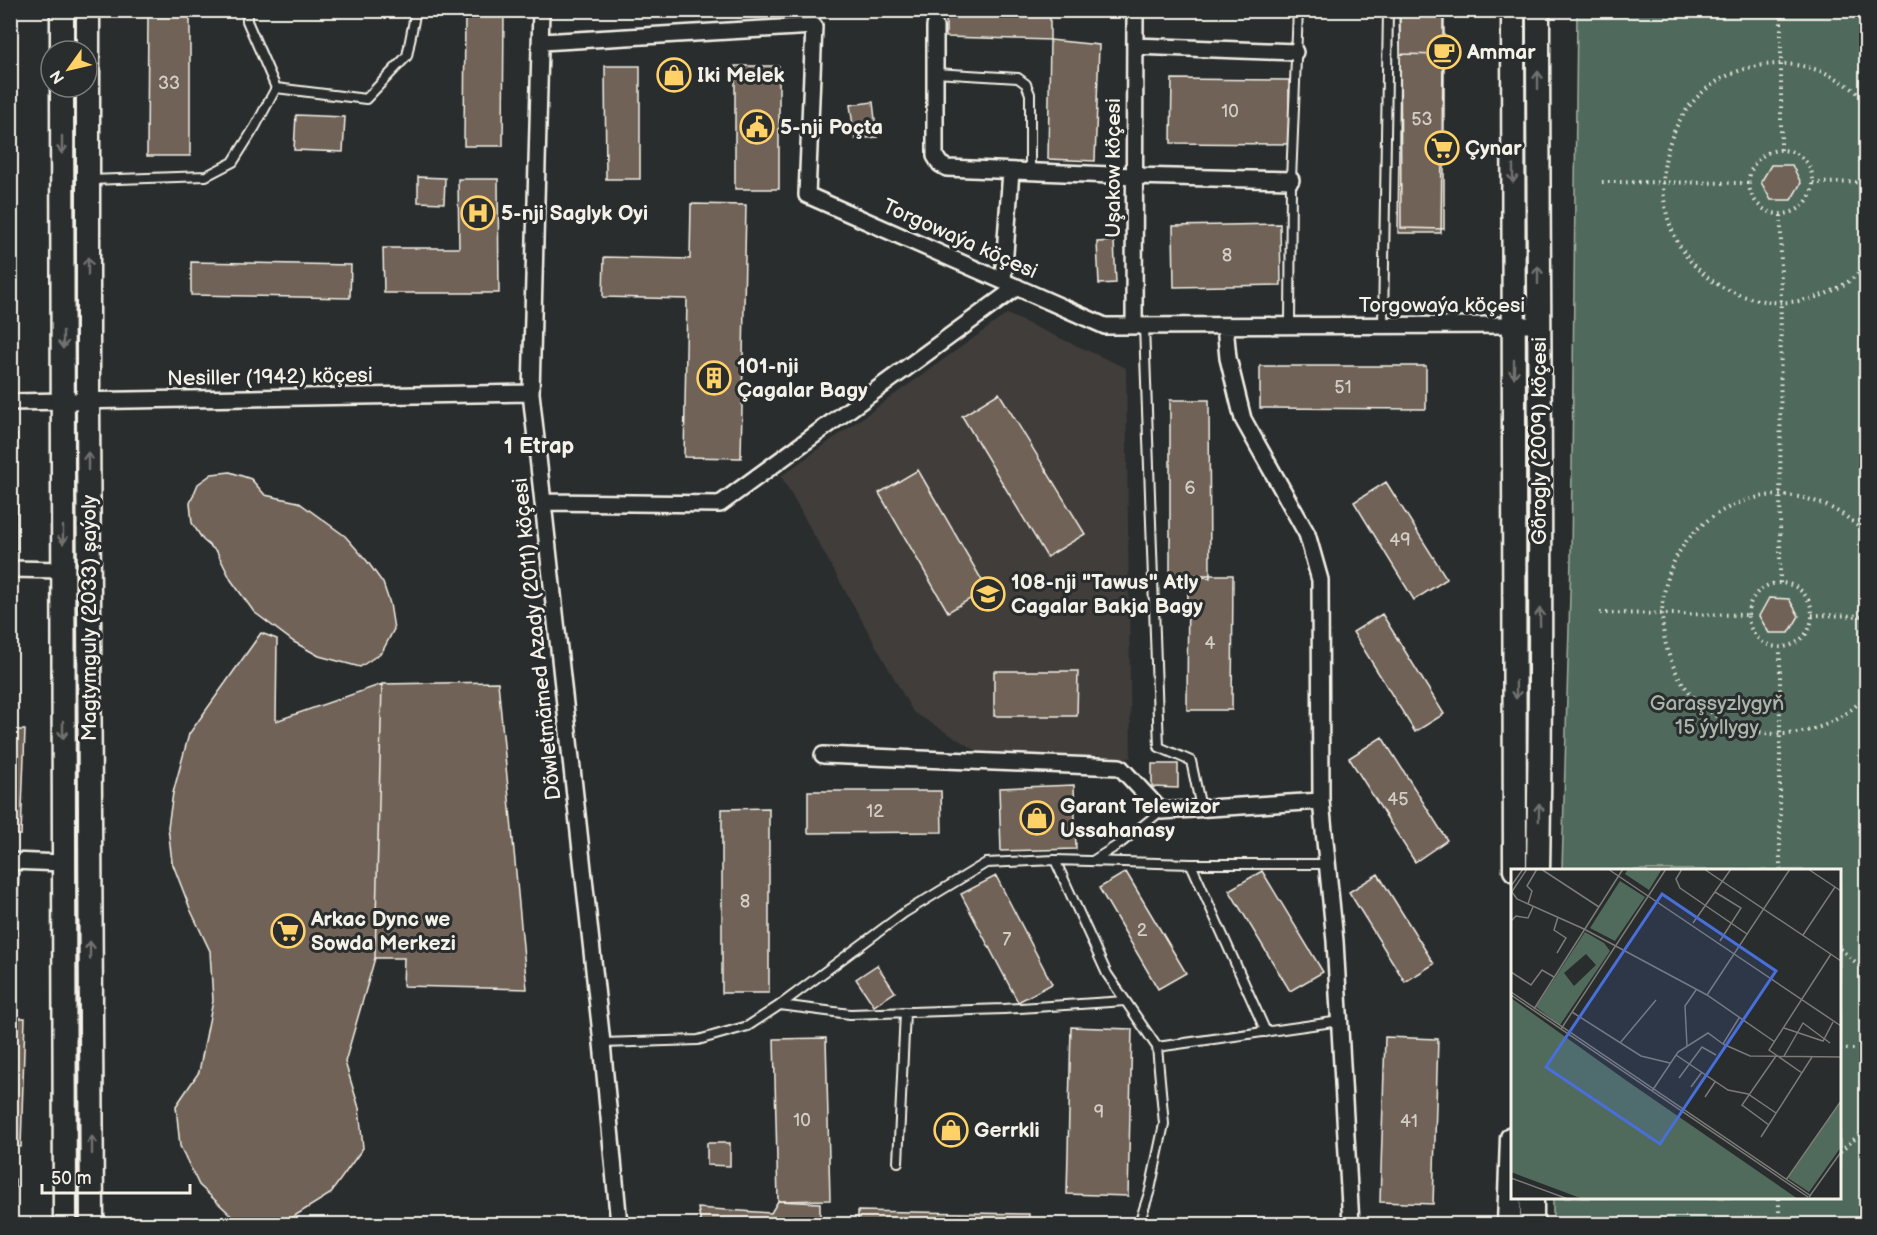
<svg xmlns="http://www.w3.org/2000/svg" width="1877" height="1235" font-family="'Balsamiq Sans',sans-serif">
<rect width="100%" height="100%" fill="#2a2d2e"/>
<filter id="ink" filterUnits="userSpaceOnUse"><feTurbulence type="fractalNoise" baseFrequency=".0167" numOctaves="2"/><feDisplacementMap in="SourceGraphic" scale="12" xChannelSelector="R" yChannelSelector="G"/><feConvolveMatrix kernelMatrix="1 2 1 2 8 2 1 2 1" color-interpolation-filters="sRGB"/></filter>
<g filter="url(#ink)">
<path fill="#3f3d3a" d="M1007 314 1126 368 1131 758 980 753 913 712 781 476Z"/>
<path fill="#506b5b" stroke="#a2aea2" stroke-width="1.5" d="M1577 11H1866V1224H1553V1198H1840V870H1562L1571 559Z"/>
<path fill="#6f6256" stroke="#f4f1e8" stroke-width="1.5" d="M148 10H190V156H147Z
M465 10H504L503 146H464Z
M946 10H1050V40L946 37Z
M1399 10H1443V55L1400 54Z
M1400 10H1444V229L1401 228Z
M1050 40 1099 45 1095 161 1048 159Z
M1400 54 1443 55 1441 233H1398Z
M605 66H640V179H606Z
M735 66H779V189H735Z
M1172 79 1289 80V144L1171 143Z
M873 102 877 137 855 139 850 105Z
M296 115 345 117 343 152 294 150Z
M1771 165H1792L1801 183 1791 200H1771L1761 182Z
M418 177 445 178 444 203 418 202Z
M458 179H498L499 293H384L383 248H459Z
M691 204 746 205 741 458 684 457 687 299 603 297 604 257 690 259Z
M1280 224 1281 285 1174 287 1173 226Z
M1114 241 1116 283 1099 284 1097 242Z
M191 262 351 265 350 298 191 295Z
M1260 366H1426V409L1260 408Z
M999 393 1085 534 1047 557 962 416Z
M1170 400H1209L1210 578 1188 575 1170 578Z
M10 434H17V549H10Z
M918 470 987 589 948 612 879 493Z
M230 472 251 479 265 495 298 502 345 536 367 561 383 583 390 604 394 629 382 652 360 667 319 656 294 642 254 612 231 580 217 552 203 540 192 523 190 503 198 484 212 474Z
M1386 482 1447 579 1414 600 1354 502Z
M1188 575H1233L1232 710H1187Z
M1769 598 1789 599 1799 616 1789 633H1769L1759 616Z
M1382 614 1444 714 1415 732 1353 632Z
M261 633 277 639 276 721 382 684 375 958 345 1062 359 1108 363 1148 330 1194 288 1220 234 1218 199 1185 180 1146 176 1106 199 1072 213 1001 210 951 191 911 172 862 168 827 173 793 189 734Z
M994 671H1078L1077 716H994Z
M498 682 527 989 403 986 404 958H375L382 684Z
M10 730H25L21 835H10Z
M1382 737 1447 840 1415 862 1349 758Z
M1152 764H1178V788L1152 787Z
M1074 785 1076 849 1001 851 999 788Z
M808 791H941L942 832 808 833Z
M769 808V993H722V809Z
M10 867H19L15 984H10Z
M1262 871 1323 972 1290 991 1229 890Z
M1126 872 1186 973 1158 989 1099 888Z
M1378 874 1434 964 1405 982 1349 892Z
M996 876 1052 984 1018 1002 961 894Z
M877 965 895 992 874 1006 856 979Z
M10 1018H25L21 1147H10Z
M1071 1027 1132 1029 1128 1196 1067 1194Z
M1385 1037 1438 1039 1433 1204 1380 1202Z
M826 1038 830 1200 778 1201 774 1039Z
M707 1143H730V1166L707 1165Z
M10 1179H15V1224H10Z
M778 1201 820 1203V1224H701L698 1208 771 1213Z
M858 1211 1029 1214V1224H858Z
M1152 1218H1340V1224H1152Z"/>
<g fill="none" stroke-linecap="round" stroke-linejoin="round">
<defs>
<path id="lane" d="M935 73 1018 78 1026 84 1030 94V172
M276 88 366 99 407 56 416 10
M89 180 206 176 233 162 255 127 276 88 247 21V10
M1144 326 1159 747 1191 761 1201 808
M1290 326 1291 180 1298 10
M1383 326 1388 10
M1055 860 1191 864
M1094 860 1121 843 1161 811
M780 1005 850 1014 1004 1009 1125 1001
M1266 1032 1191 864H1327
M602 1043 698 1040 748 1026 780 1005 904 913 986 863 1055 860 1107 974 1157 1047 1164 1124 1150 1190 1139 1224
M1157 1047 1340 1021
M898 1162 905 1012"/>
<path id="street" d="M541 10 531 393 602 1043 619 1224
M935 26V156L940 164 947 168 1134 176 1291 180
M542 42 814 26 807 195 1105 326 1538 325
M1135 46 1295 52
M1003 281 1011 171
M1134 326 1135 10
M1225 326 1228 358 1243 419 1307 534 1320 580 1321 801 1335 941 1351 1224
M10 402 531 393
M544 502 720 504 1017 287
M10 569 63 570
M823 755 1120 767 1161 811 1321 801
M10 861 63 863"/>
<path id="secondary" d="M88 10V401L92 1224
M1513 10 1515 870
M1538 10C1538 297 1543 584 1538 870
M62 51V10
M62 87 65 1224
M1509 1224 1512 1138
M1532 1224V1198"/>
</defs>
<use href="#lane" stroke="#f4f1e8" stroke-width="12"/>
<use href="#street" stroke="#f4f1e8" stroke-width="20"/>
<use href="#secondary" stroke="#f4f1e8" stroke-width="27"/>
<path stroke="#f4f1e8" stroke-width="4" stroke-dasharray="1.5 4.5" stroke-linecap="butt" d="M1866 101C1844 78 1813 64 1781 64 1639 64 1618 270 1758 300 1797 308 1840 295 1866 266
M1781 150V10
M1749 182a32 32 0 1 1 64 0a32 32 0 1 1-64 0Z
M1602 182 1749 183
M1813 183 1866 182
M1866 534C1839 505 1795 488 1755 498 1616 533 1640 734 1782 734 1814 734 1844 719 1866 696
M1780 583 1781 215
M1748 615a32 32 0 1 1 64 0a32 32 0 1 1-64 0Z
M1600 613 1748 615
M1812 615 1866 616
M1780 870V648
M1840 949 1866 971
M1840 1049H1866
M1840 1152 1866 1129
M1779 1224V1198"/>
<use href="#lane" stroke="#2a2d2e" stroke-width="8"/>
<use href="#street" stroke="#2a2d2e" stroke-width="15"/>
<use href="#secondary" stroke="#2a2d2e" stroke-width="22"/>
</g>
<defs><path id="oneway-shaft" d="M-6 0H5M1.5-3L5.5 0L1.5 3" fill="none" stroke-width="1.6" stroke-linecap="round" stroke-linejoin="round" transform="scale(1.5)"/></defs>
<g stroke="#71726f">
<use href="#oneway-shaft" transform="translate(1538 80) rotate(-90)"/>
<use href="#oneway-shaft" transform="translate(62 145) rotate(90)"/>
<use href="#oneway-shaft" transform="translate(1513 174) rotate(90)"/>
<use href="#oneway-shaft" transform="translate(88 266) rotate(-90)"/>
<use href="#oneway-shaft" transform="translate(1538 275) rotate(-90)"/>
<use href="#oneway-shaft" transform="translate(63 340) rotate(90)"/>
<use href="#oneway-shaft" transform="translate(1514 369) rotate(90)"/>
<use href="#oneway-shaft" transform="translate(88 461) rotate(-90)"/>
<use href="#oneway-shaft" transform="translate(63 535) rotate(90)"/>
<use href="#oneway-shaft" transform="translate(1540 617) rotate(-91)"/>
<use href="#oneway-shaft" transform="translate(1516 690) rotate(89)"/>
<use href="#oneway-shaft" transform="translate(63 730) rotate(90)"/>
<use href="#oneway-shaft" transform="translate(1539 812) rotate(-89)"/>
<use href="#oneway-shaft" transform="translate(90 950) rotate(-90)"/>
<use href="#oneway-shaft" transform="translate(92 1145) rotate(-90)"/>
</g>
</g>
<defs>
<symbol id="cafe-ring" viewBox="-11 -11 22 22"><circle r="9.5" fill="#2a2d2e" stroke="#ffd166" stroke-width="1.5"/><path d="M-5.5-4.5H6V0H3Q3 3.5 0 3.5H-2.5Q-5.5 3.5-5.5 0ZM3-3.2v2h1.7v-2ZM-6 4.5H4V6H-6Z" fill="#ffd166"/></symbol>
<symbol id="shop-ring" viewBox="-11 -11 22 22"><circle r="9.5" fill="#2a2d2e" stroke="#ffd166" stroke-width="1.5"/><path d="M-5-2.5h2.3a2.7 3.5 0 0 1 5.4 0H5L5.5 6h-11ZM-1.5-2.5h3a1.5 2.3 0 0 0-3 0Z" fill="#ffd166"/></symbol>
<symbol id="civic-ring" viewBox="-11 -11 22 22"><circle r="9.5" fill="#2a2d2e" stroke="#ffd166" stroke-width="1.5"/><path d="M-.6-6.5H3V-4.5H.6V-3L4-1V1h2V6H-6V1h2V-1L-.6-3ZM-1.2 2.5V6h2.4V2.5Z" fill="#ffd166"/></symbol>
<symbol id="supermarket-ring" viewBox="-11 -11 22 22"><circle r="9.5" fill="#2a2d2e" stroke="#ffd166" stroke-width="1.5"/><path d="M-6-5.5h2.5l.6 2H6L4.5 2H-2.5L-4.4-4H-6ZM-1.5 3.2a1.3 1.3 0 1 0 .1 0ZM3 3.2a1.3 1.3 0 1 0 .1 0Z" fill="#ffd166"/></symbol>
<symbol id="hospital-ring" viewBox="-11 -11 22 22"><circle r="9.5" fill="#2a2d2e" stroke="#ffd166" stroke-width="1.5"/><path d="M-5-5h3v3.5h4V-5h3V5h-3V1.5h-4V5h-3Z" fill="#ffd166"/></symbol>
<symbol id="building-ring" viewBox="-11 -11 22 22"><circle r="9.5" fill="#2a2d2e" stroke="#ffd166" stroke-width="1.5"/><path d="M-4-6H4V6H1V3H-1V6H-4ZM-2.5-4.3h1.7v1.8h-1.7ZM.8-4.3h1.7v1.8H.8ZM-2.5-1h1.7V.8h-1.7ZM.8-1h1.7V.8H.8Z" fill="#ffd166"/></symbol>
<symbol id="school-ring" viewBox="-11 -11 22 22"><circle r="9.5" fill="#2a2d2e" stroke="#ffd166" stroke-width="1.5"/><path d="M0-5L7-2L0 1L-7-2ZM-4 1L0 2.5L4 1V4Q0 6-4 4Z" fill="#ffd166"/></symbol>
</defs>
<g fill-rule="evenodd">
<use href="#cafe-ring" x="1425" y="33" width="38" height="38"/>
<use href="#shop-ring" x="655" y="56" width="38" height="38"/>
<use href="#civic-ring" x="738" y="108" width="38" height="38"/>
<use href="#supermarket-ring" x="1423" y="129" width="38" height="38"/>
<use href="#hospital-ring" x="459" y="194" width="38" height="38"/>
<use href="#building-ring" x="695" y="359" width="38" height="38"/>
<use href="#school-ring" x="969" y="575" width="38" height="38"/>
<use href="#shop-ring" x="1018" y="799" width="38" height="38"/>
<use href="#supermarket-ring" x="269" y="912" width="38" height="38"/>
<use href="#shop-ring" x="932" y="1111" width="38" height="38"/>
</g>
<g text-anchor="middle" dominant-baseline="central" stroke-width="6" stroke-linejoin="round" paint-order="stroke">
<g font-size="18" fill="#d3cdc4">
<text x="169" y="83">33</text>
<text x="1230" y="111">10</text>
<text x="1422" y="119">53</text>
<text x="1227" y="255">8</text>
<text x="1343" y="387">51</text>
<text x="1190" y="488">6</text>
<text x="1400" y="540">49</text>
<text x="1210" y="643">4</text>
<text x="1398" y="799">45</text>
<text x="875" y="811">12</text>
<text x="745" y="901">8</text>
<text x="1142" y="930">2</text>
<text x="1007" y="939">7</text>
<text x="1099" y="1112">9</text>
<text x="802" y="1120">10</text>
<text x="1409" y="1121">41</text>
</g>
<g font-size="21" font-weight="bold" fill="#f4f1e8" stroke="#2a2d2e" text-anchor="start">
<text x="1467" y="52">Ammar</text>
<text x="697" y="75">Iki Melek</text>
<text x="780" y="127">5-nji Poçta</text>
<text x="1465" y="148">Çynar</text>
<text x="501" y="213">5-nji Saglyk Oyi</text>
<text x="737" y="366">101-nji<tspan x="737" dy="24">Çagalar Bagy</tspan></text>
<text x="1011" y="582">108-nji "Tawus" Atly<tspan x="1011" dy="24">Cagalar Bakja Bagy</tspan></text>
<text x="1060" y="806">Garant Telewizor<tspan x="1060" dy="24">Ussahanasy</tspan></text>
<text x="311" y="919">Arkac Dync we<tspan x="311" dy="24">Sowda Merkezi</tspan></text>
<text x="974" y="1130">Gerrkli</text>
</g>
<g font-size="21" fill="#f4f1e8" stroke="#2a2d2e">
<text transform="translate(1113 168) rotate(-90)">Uşakow köçesi</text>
<text transform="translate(960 239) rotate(24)">Torgowaýa köçesi</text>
<text x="1442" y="305">Torgowaýa köçesi</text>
<text transform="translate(270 377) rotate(-1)">Nesiller (1942) köçesi</text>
<text transform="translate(1539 441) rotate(-90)">Görogly (2009) köçesi</text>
<text transform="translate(89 618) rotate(-90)">Magtymguly (2033) şaýoly</text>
<text transform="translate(537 639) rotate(-96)">Döwletmämed Azady (2011) köçesi</text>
</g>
<g font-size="21" fill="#aab5a9" stroke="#2a2d2e">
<text x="1717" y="703">Garaşsyzlygyň<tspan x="1717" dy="24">15 ýyllygy</tspan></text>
</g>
<g font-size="22" font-weight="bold" fill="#f4f1e8" stroke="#2a2d2e">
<text x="539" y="446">1 Etrap</text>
</g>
</g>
<g transform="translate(1511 869)">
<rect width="330" height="330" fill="#2a2d2e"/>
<path d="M117 0H151L138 21 114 5ZM109 12 134 28 104 72 79 59ZM74 63 93 74 99 82 49 156 25 138ZM75 85 85 96 63 117 53 104ZM0 129 116 212 287 330H72L0 303ZM330 232V278L298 323 277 309Z" fill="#506b5b" fill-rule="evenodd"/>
<path fill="none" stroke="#7b7b78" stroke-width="1.5" d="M30 0 88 38M97 0 330 157M171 0 165 10 169 19 236 65M193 0 330 92M297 0 330 22M0 17 12 0M1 23 6 30 73 60 196 126 264 173M204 23 230 39 209 72M0 24 16 0M17 35 21 22 16 17 26 0M0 52 5 47 17 49 22 38M182 54 220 0M292 66 324 18M46 84 55 69 43 61 47 48M0 103 20 116 31 101 43 108M0 123 300 327M0 126 297 328M196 126 279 0M23 140 112 0M61 143 130 187 159 194M273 159 312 172 322 153M50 160 155 0M109 174 145 131M212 175 239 187 330 188M176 177 174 137 185 121M165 186 217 221 237 225 265 244M273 187 292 154 319 174M291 204 258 181 320 85M168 209 191 178 205 186M180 218 191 203M141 222 167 183 197 164 212 175 228 149M194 228 204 213M258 256 231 236 265 187M250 268 301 188M0 309 57 330M275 311 330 232M298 328 330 283"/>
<path fill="#486fdb" fill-opacity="0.15" stroke="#486fdb" stroke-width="3" d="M151 25 265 102 149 275 35 198Z"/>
<rect width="330" height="330" fill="none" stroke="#f4f1e8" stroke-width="3"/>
</g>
<rect width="1877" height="1235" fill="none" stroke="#2a2d2e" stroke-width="36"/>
<rect x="18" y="18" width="1841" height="1199" fill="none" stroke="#f4f1e8" stroke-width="2" filter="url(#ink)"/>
<g transform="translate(69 69) rotate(236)"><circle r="28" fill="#2a2d2e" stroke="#7b7b78" stroke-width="1.5"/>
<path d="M0-4.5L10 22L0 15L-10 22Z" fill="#ffd166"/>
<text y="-9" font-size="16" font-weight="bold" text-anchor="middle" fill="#f4f1e8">N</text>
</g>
<path d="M42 1184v9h148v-9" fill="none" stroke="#f4f1e8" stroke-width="3"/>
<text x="51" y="1184" font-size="18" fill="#f4f1e8" stroke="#2a2d2e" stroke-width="4.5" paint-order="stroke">50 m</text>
</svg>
